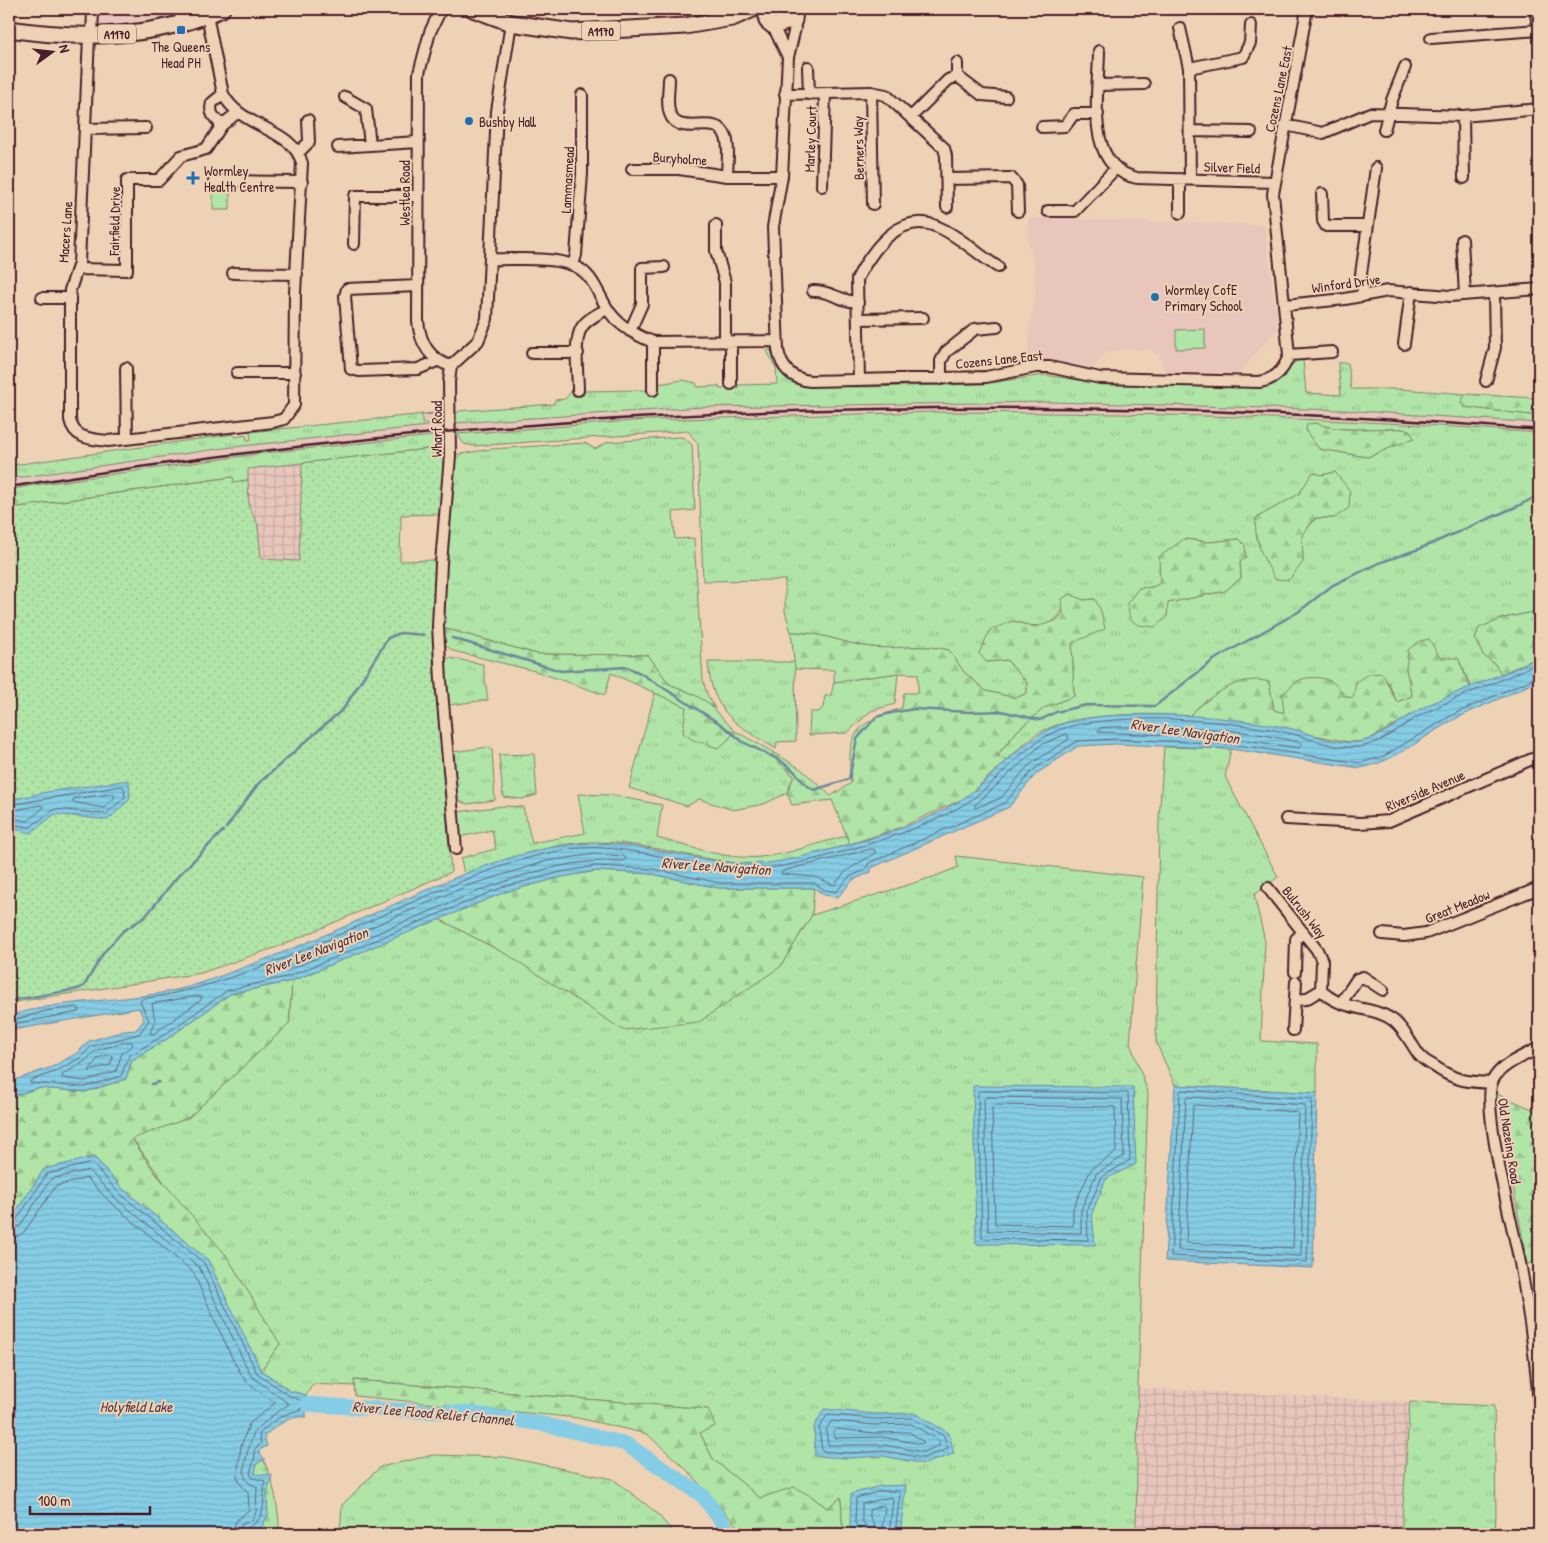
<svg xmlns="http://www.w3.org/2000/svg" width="1548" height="1543" font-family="'Patrick Hand',sans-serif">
<defs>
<pattern id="industrial-grid" width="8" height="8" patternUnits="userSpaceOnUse" patternTransform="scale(1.25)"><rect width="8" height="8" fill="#e8c6bc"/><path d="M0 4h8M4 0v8" fill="none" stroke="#c8aaa2"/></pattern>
<pattern id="grass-tufts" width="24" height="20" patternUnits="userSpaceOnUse" patternTransform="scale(1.25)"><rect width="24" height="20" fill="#b0e5a7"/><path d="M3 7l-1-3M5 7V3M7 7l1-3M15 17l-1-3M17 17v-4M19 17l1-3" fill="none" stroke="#99c490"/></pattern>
<pattern id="forest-firs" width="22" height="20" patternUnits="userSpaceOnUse" patternTransform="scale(1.25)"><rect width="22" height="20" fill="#b0e5a7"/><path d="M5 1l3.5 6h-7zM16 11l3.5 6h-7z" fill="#99c490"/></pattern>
<pattern id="park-dots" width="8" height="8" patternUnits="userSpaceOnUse" patternTransform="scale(1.25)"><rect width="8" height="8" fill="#b0e5a7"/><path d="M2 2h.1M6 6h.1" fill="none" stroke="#99c490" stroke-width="1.8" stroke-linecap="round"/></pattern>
<pattern id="water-rules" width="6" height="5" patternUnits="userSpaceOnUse" patternTransform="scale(1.25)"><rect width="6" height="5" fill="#85cde6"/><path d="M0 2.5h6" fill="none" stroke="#74b0c5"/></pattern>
</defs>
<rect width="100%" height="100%" fill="#eed2b5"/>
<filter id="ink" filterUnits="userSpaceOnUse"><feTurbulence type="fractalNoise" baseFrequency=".02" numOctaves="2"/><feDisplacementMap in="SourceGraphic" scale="10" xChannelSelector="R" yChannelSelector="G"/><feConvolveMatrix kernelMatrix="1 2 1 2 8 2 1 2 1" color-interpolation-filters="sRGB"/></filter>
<g filter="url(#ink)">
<path fill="#e8c6bc" d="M98 9H173L174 15 170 19 145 25 97 29Z
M1211 9H1262L1261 16 1213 15Z
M1028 218 1264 225 1278 329 1238 374 1166 372 1158 355 1151 350 1126 349 1106 353 1093 368 1078 367 1053 360H1028L1029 327 1036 291 1033 258 1028 241Z
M1050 402 1253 406 1394 413 1539 423V433L1340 420 1115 413 801 415 613 422 457 434 456 423 702 407Z
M435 414 436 423H444L445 436 264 453 9 490V479L158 457 422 424 421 415Z"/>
<path fill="url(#industrial-grid)" d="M302 463 299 561 261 559 249 507 247 469Z
M1138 1388 1410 1402 1401 1534 1137 1533Z"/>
<path fill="url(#grass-tufts)" stroke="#7d8269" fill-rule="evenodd" d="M770 349 786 376 794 383 805 386 867 387 983 384 1044 375 1099 383 1260 387 1276 382 1296 361 1303 360 1306 393 1341 395 1338 363H1348L1351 389H1400L1466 394 1461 402 1464 407 1539 416V423L1343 410 1050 402 702 407 456 423V414L459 411 554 404 555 400 565 399 573 390V396L584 395V391L641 390 648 391 649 393H657L658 384 683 380 696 383 697 387 719 386 720 389 738 388V385L777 384 776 368 767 351Z
M444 412V423L431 425V423L436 422 435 414 422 415V424L428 423V426L224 448 9 479V475L13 474V465L234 434 235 437 246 435 247 440H251L250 432Z
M933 412C1136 413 1337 417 1539 433V611L1504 618 1479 628 1475 640 1483 655 1496 665 1501 674 1471 687 1458 658 1406 669 1412 696 1397 702 1388 682 1353 698 1344 696 1284 713 1274 710 1269 682 1206 700 1189 716C1142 715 1076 710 1035 735 1025 742 1015 753 1006 761L997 756 1018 730 1044 708 1074 696 1072 643 1095 599 1083 600 1070 594C1057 627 1046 631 1013 621L986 662 1007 660 1027 683V693L1016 698 986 691 964 672 949 650C923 643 897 650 871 647 844 644 818 631 791 632L785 611V580L703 581 698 444 688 431 473 446 464 444 457 434 647 420ZM1316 423C1345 435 1378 425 1409 430L1413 438 1368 457 1319 449 1306 431 1307 425ZM1335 472 1334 518H1316L1302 535 1303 562 1256 518 1299 494 1322 475ZM1184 539 1209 542 1239 539 1241 578 1225 591 1168 603 1139 588 1153 587 1161 583Z
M441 435 445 436V447L248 469V480L233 482 232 477 17 507 13 501 9 503V490L28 486 264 453Z
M679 437 685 438 692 445 695 510 673 512 675 539 694 538 703 680 707 694 715 708 693 694 669 684 648 655 537 654 443 628 442 586 454 455 491 449 585 443 595 449 608 442Z
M444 657 483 664 488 700 448 705Z
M708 662H795L796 741 777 742 776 749C736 724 712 714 708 662Z
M898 673 895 704 871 711 847 733 809 735 810 712H819L823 707 825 696 831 695 834 682Z
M655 693 687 707 683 732 726 742 735 731 773 752 772 756 794 776 787 793 764 804 733 810 699 799 687 806 629 788Z
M489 747 492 749 495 800 467 804 456 800 452 752Z
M1164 747 1231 749 1225 777 1278 877 1254 895 1265 941 1261 1041 1317 1044V1093L1175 1085 1156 1042 1159 820Z
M534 754 537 795 522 799 503 797 499 755Z
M578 794 610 795 662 805 657 838C689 846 726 860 760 857 789 855 818 842 847 836L850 844C822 852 782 865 753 864 700 862 649 842 596 842 550 842 506 861 464 875L461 858 496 849 492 830 459 837 457 812 504 806 523 807 532 843 585 833Z
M956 856 1143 877 1130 1043 1148 1092 1138 1388 1136 1534H845L842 1521 841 1498 827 1508 811 1496H769L760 1498 713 1459 700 1433 708 1409 355 1380V1386L313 1384 306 1395 290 1391 261 1370 280 1344 132 1138 188 1118 289 1024 292 981 439 919 508 955 780 967 812 915 936 876 958 867Z
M1410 1402 1494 1406 1496 1514 1495 1534H1401Z
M433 1455 505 1457 613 1479 657 1513 674 1534H340L342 1505 380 1467Z"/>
<path fill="url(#forest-firs)" stroke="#7d8269" d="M1537 393H1539V416L1464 407 1461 402 1466 394 1536 398Z
M1316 423C1345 435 1378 425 1409 430L1414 438 1368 457 1319 449 1306 431 1307 424Z
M1313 472 1322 475 1335 472 1350 491 1349 508 1334 518H1315L1302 535 1303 562 1289 580 1275 579C1264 559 1253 541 1256 518L1299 494Z
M1184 539 1209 542 1239 539 1245 545 1246 558 1240 562 1241 578 1225 591 1168 603 1167 617 1155 627 1138 625 1130 619 1127 603 1139 588 1153 587 1160 583 1159 557Z
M1070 594 1083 600 1095 599 1101 611 1105 629 1072 643 1074 696 1044 708 1018 730 997 755 1006 761 965 798 899 828 850 844 832 800 792 805 787 793 794 776 772 756 773 752 801 769 831 796 851 783C846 733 855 723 902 708L904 693H918V674L898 673 834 682V670L795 669 791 632C818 631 844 644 871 647 897 650 923 643 949 650L964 672 986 691 1016 698 1027 693V683L1007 660 986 662 979 653 990 630 1013 621 1035 627 1055 621 1063 614 1062 599Z
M1539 611V657L1501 674 1496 665 1483 655 1475 640 1479 628 1504 618Z
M443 628 537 654 648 655 669 684 693 694 707 702 735 731 726 742 718 748 693 740 683 733 686 707 611 673 605 695 535 671 453 651 444 644Z
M1429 639 1440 658H1458L1470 687 1435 702 1366 741 1349 742 1244 721 1189 716C1209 697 1239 673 1269 682L1274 710 1284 713 1282 694C1288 690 1296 681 1302 679 1320 675 1336 679 1344 696L1353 698 1356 682 1368 674 1382 673 1397 702 1412 696 1406 669 1408 650 1420 641Z
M596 871 652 874 719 888H814L812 915 780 967 699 1022 623 1030 508 955 439 919 505 892 562 877Z
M292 981 289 1024 188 1118 132 1139 156 1174 226 1255 280 1344 261 1370 250 1352 122 1188 94 1157 44 1170 9 1222V1097L39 1088 85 1092 126 1079 132 1060 167 1039 230 994Z
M1497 1094 1539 1112V1262L1527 1264Z
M354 1380 708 1409 715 1426 700 1433 713 1459 760 1498 794 1487 811 1496 827 1508 841 1497 842 1521 845 1534H744L688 1471 647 1434 578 1418 355 1396Z
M258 1451C272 1470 280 1511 279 1534H170L252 1476Z"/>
<path fill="url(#park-dots)" stroke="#7d8269" d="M445 447 440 514 401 515 400 561 437 560 435 652 451 872 280 946 201 973 9 1003V503L16 500 19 507 233 477 234 482 248 480 249 507 258 525 261 559 299 561 302 463Z"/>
<path fill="#b0e5a7" stroke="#7d8269" d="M213 187H230V210H213Z
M1205 329V348L1176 349V330Z"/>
<path fill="url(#water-rules)" stroke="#6d879b" d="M1539 657V680C1512 694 1483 705 1455 719 1423 736 1396 762 1360 768L1231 749 1116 744 1078 746 1036 774 1009 807 871 868V872L853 880 838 897 824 895 814 888H719L652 874 596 871 562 877 505 892 292 981 230 994 167 1039 132 1060 126 1079 85 1092 39 1088 9 1097V1082L52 1067 77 1053 89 1041 124 1031 136 1030 144 1020 139 1008 12 1030 9 1026V1016C71 996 140 1004 201 983 258 963 313 941 368 916 429 889 499 854 567 845 630 836 689 863 752 864 778 864 807 855 832 849 873 839 934 820 968 795 1005 769 1026 731 1073 721 1131 708 1225 716 1284 727 1309 732 1338 747 1363 741 1384 736 1402 719 1420 709 1459 689 1501 677 1539 657Z
M129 780 130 799 108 820 55 814 31 833 9 828V800L47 792Z
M1175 1085 1317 1093 1313 1268 1165 1261Z
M973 1086 1133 1087 1136 1164 1106 1179 1092 1213 1095 1245 976 1244Z
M94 1157 122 1188 208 1260 261 1370 290 1391 306 1395V1417C289 1415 277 1426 264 1436L267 1446 258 1451 265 1460 257 1463 255 1474 272 1475 267 1493 268 1515 260 1530 242 1534H9V1222L44 1169Z
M824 1409 875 1414 914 1413 949 1433 954 1454 924 1464 883 1456 849 1458 815 1456 814 1427Z
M906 1485 900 1534H859L850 1526 851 1494 880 1486Z"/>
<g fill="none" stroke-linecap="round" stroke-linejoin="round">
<path stroke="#626576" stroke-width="1" d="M1539 662C1502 682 1461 694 1423 714 1404 723 1385 742 1364 746 1338 752 1310 737 1284 732 1223 720 1137 713 1076 725 1028 734 1006 777 968 802 940 820 904 833 872 843 839 853 790 868 755 869 690 871 629 839 563 850 517 858 471 877 429 895 334 935 244 984 142 999L140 1002 149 1020 139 1034 92 1046 80 1058 55 1072 31 1080 30 1083 85 1087 121 1076 129 1056 164 1035 228 990 290 976 503 887 561 872 596 866 653 869 720 883H814L825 890 836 892 849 877 865 870 869 863 1005 803 1033 770 1077 741 1116 739 1231 744 1360 763 1384 756 1454 714 1539 676
M1114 727C1176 726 1240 727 1301 743L1302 745 1299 748 1231 738 1098 732 1100 728Z
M1067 734 1069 739 1029 765 1001 798 975 808V805L1041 745Z
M113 794 115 797 104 808 72 802 74 799Z
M9 805 122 786 124 788 125 797 106 814 55 809 30 827 9 824
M9 811 41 805 44 807 28 821 9 818
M872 849 875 850V853L846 871 834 885 815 877 781 874 783 871Z
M596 854 624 856 626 859 623 861C553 858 490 886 426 913 380 932 334 951 288 970L277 973 274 971 276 968 467 886 547 861Z
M199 996 202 997 201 1000 153 1034 150 1033 155 1020 152 1004Z
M77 1007 80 1009 78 1012 18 1023 16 1021 17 1019 46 1011Z
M126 1042H132L133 1045 122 1053 116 1071 85 1081 62 1078V1075L84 1062 95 1051Z
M110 1055 113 1057 110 1065 89 1071 98 1058Z
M1182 1090 1312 1099 1307 1262 1171 1256 1180 1093Z
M980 1091 1128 1093 1130 1160 1102 1177 1087 1211 1088 1240 982 1238 978 1093Z
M987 1097 1122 1099 1124 1156 1096 1174 1081 1210V1233L988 1231 984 1100Z
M1188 1097 1305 1105 1301 1256 1178 1250 1186 1099Z
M995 1105 1115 1107 1116 1152 1091 1169 1073 1208V1226L995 1224 992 1107Z
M1195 1105 1298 1112 1293 1248 1186 1243 1193 1107Z
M9 1224 15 1222 47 1174 92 1163 118 1192 204 1263 257 1373 288 1395 302 1401 300 1411C286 1411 269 1423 259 1434L261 1443 254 1450 255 1457 250 1473 253 1478 265 1481C262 1501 268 1519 247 1528L245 1534
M9 1230 20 1226 51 1179 89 1170 114 1197 199 1267 251 1376 289 1404 273 1415 254 1432C251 1442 239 1471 247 1481 249 1484 254 1485 257 1487L256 1512 252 1520 241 1525 239 1534
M9 1238 18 1236 24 1232 56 1186 87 1178 110 1202 193 1272 233 1360 245 1380 275 1403 249 1424 241 1446 237 1476 241 1485 248 1492 249 1510 236 1521 231 1534
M828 1415 875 1419 912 1418 944 1436 948 1449 923 1458 884 1451 849 1453 822 1451 819 1428Z
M832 1421 875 1425 911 1424 938 1440 940 1445 923 1452 885 1445H828L826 1430Z
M836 1429 875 1433 909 1432 924 1442 921 1444 882 1437 835 1438 833 1432Z
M862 1534 855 1523 856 1498 881 1491H898L900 1493 895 1534
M868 1534 867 1527 862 1521V1504L891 1497 893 1500 889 1534
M876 1534C876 1525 869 1520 869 1510L883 1505 885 1508 881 1534"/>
<path stroke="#6d879b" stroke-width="2.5" d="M452 638 561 671 627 667 640 673 722 725 743 742 781 761 794 771 806 785 814 790 849 779 857 739 876 717 891 713 914 709 970 712 1001 711 1040 720 1056 712 1086 705 1155 706 1215 659 1298 612 1333 585 1379 563 1419 549 1520 505 1539 495
M226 828 258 784 344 708 388 638 400 633 424 635
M9 1001 78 989 84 986 104 952 123 931 145 917 178 876 223 831
M152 1084 159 1082"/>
<path stroke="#85cde6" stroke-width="15" d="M307 1404 392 1410 466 1413 543 1424 626 1444 702 1495 731 1534"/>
<defs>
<path id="street" d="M179 9 182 23
M441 9 430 32 419 73 418 321C420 343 430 360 451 366
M712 9 715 21
M1535 9 1539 31
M794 20 795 28 788 57 782 176 773 227 778 350C781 368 792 379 810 381L986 377 1036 367H1050L1100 378 1259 382C1275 380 1284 370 1289 355L1273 194 1307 9
M773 26 788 57
M1180 28 1189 68 1190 179
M89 37 79 263 70 290V420C74 439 91 439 108 441L273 422 284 419 294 405 295 293 302 163C292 127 241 129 223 94L207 15
M92 37 93 9
M1431 38 1539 30
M1099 51C1099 91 1083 167 1137 178L1274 182
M957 63V76
M808 67 809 94
M1189 68 1243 57 1250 43 1251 25
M669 79C669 90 666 104 670 114 679 139 718 112 726 137 730 148 727 164 727 176
M1099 85 1144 84
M871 92 873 204
M223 94 212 103C209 113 214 118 222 125L237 113
M785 94 871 92 886 95 944 148 946 156 947 207
M345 97 366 109 370 145
M1463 116 1464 178
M911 117 948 80 957 76 982 95 1006 97
M1285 125 1323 133 1370 113 1463 116 1539 109
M1042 127 1065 126 1074 114H1098
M86 129 146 128
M1384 130 1392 100 1405 67
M1190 131 1251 132
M338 147 418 142
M299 152 309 142 308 120
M632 169H679L727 176H782
M947 179 1011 178 1017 185 1018 211
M214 181 302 182
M822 186 825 94
M1322 194 1323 221 1326 226H1368
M1048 211H1075L1116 168
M1180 213V179
M716 225V251L725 282V342
M1462 240 1465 295
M354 244 355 196H418
M490 259C514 260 553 256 575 266 593 275 597 292 607 308 617 325 635 335 653 342L777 341
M573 265 576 255 582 174V95
M77 269 127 270V180H159L181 156 206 149 222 125
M233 273 297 274
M418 286 347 289 345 296 351 369 359 371 418 369 437 361
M813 291C830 290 841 302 858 302
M1363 296 1361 274 1376 168
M42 298H70
M1285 305 1345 299 1388 291 1450 296 1539 289
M858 319 923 318
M630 331 642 304V268L664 267
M653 342V390
M731 342V384
M1404 344 1411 292
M532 353H578
M1289 355 1332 352
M126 368 127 439
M237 373H295
M941 379V361L946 352 975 329 997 327
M859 380 857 279C872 250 900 210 938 227 960 236 978 255 998 267
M1486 381 1495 348 1494 294
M578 390C578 374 573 340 582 327 587 319 598 314 607 309
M1286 819 1360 823 1389 821 1539 756
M456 849 441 680 438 626 441 563 450 456 449 382 451 366 478 341 487 319 497 111 511 23
M1268 888 1317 950 1322 961 1321 990C1341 1012 1374 1005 1394 1021 1405 1030 1411 1044 1419 1055 1423 1060 1429 1063 1434 1066 1455 1081 1467 1082 1492 1083
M1382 934 1404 936 1426 933 1539 888
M1295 972 1296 939 1303 932
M1296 1000 1306 999 1321 990
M1341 1003 1357 979 1363 977 1383 990
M1293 1030 1296 982
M1539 1048C1524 1056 1501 1064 1493 1080 1480 1103 1514 1231 1520 1263 1529 1312 1537 1361 1539 1410"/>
<path id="primary" d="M473 9 511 23 572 32 685 26 732 18 753 9
M767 9V21L773 26 794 20 795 9
M9 29C81 40 154 39 222 9"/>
</defs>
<use href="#street" stroke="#4a1f2b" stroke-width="14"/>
<use href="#primary" stroke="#4a1f2b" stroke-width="19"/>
<use href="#street" stroke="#eed2b5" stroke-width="10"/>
<use href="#primary" stroke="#eed2b5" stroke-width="15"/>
<path stroke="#4a1f2b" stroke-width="2.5" d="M9 487C513 404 1030 389 1539 430"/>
</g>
</g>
<g fill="#1f6fb2" stroke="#eed2b5" stroke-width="2">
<rect x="176" y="25" width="10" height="10" rx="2.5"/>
<circle cx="469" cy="121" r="5"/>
<path d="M190.5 170.5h5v5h5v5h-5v5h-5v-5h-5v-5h5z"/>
<circle cx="1155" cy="297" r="5"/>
</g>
<g text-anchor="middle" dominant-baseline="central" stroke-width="4" stroke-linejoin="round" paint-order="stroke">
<g fill="#eed2b5" stroke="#7b5554" stroke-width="1">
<rect x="582" y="21.5" width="38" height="19" rx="4"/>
<rect x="98" y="24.5" width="38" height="19" rx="4"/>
</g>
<g font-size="12" font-weight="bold" fill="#4a1f2b">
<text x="601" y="31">A1170</text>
<text x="117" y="34">A1170</text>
</g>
<g font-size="14" fill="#4a1f2b" stroke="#eed2b5" text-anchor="start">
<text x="181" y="46" text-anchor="middle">The Queens<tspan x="181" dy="16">Head PH</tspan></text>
<text x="479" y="121">Bushby Hall</text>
<text x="204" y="170">Wormley<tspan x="204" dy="16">Health Centre</tspan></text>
<text x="1165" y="289">Wormley CofE<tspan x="1165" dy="16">Primary School</tspan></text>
</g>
<g font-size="14" fill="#4a1f2b" stroke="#eed2b5">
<text transform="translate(1278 89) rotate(-78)">Cozens Lane East</text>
<text transform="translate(810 139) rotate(-88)">Marley Court</text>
<text transform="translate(858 148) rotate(-91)">Berners Way</text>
<text transform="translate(680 158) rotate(4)">Buryholme</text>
<text transform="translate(1232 167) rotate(2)">Silver Field</text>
<text transform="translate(567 180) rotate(-87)">Lammasmead</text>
<text transform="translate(404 193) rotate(-90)">Westlea Road</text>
<text transform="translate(114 221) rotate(-89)">Fairfield Drive</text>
<text transform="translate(65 232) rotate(-86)">Macers Lane</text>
<text transform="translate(1346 283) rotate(-8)">Winford Drive</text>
<text transform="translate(999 359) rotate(-6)">Cozens Lane East</text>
<text transform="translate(436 429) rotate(-90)">Wharf Road</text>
<text transform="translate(1425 790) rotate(-23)">Riverside Avenue</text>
<text transform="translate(1457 906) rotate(-22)">Great Meadow</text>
<text transform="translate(1305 912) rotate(52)">Bulrush Way</text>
<text transform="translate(1510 1141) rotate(81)">Old Nazeing Road</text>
</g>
<g font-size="15" font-style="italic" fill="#533947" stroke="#eed2b5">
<text transform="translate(1185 731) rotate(8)">River Lee Navigation</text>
<text transform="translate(716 866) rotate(4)">River Lee Navigation</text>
<text transform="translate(316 951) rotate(-21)">River Lee Navigation</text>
<text x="136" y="1406">Holyfield Lake</text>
<text transform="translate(433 1413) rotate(5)">River Lee Flood Relief Channel</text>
</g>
</g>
<rect width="1548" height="1543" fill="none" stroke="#eed2b5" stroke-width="30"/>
<rect x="15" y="15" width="1518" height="1513" fill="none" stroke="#4a1f2b" stroke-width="2" filter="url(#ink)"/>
<g transform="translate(52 52) rotate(75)" stroke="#eed2b5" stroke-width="4" paint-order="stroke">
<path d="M0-4L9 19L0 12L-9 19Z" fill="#4a1f2b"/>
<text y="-8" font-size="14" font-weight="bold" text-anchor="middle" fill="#4a1f2b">N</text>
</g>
<path d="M30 1506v8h120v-8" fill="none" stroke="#4a1f2b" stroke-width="2.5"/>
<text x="38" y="1506" font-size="15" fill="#4a1f2b" stroke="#eed2b5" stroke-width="4" paint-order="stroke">100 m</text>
</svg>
